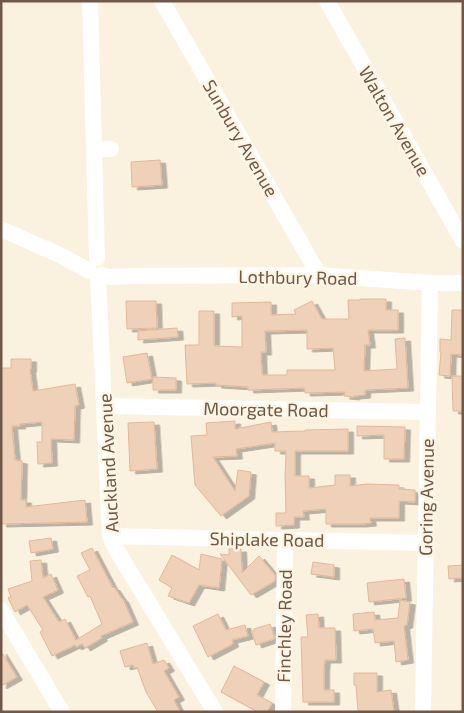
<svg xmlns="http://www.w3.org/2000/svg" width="464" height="713" font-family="'Exo 2',sans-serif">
<defs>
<filter id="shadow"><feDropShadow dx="5.5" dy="3" stdDeviation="0" flood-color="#0004"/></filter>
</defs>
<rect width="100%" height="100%" fill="#fbf1df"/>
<path fill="#efd0b8" stroke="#e1b899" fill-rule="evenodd" filter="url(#shadow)" d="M160 160 162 185 132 187 131 162Z
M360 299H386V310H398V330H368L370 345H365L364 371 397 369 395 339 405 338 408 388 365 390V395L354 396V397L344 396 345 392 305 393 304 388 248 390V387L216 385V383L187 384 185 345H199V311H214V346L242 347V316L232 317V303L271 302V315L296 314 294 310 312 301 322 319H349L348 300H360ZM307 330V349L333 348 335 370H287V375H262L261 352H266L265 331Z
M126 301H156L157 328 127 329Z
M452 310H463V355L451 354 450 376 439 375 441 352H440V339L451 340Z
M177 328 178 337 138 340V331Z
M147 353 152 379 127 383 123 357Z
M11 359H31V369L30 370 33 391 75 384 79 405 75 406 74 440 51 439 52 463 38 464 37 442H42V422L20 424V426H12L15 460 22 461 21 500H26V507L85 500 87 522 1 524V368H11Z
M452 376H463V411H453Z
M153 377 176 378V390H153Z
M235 421V429L271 422 272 432 305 431V430L348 429V451H295V476H309V488L335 485V475H350V486L367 484 399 485V489L415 490V502L399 501V518H370L371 523 361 524H326V509L303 511 304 517H294V525L276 526V513H286L285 477 286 451H275V443L236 449 237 456 213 457 235 491 238 470 251 472 249 496 221 516 195 485 191 436 207 435 206 423Z
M154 422 157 469 130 471 128 423Z
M357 426 405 427 404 459H384V435L357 436Z
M51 538 53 549 31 553 29 541Z
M92 548 113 588 114 587 122 599H123L133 622 101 636 102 638 85 648 82 644 76 647 75 645 52 656 40 632 43 630 27 605 15 612 8 598 11 597 8 589 32 581 30 561 41 560 43 578 51 574 58 590 43 597 59 622 65 619 76 640 102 624 90 596 88 597 77 576 90 570 81 553Z
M229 549H241L242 573 259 556 275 575V581L251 595 220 554 229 555Z
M201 554 222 559 219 588 199 585 189 603 168 596 172 588 159 580 172 555 199 570Z
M313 562 334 565V577L311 574Z
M463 565V578L449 579 448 566Z
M404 579 406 598 369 602 367 583Z
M400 600 410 602 407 625 404 626 408 660 396 662 394 641 375 643 373 629 354 631 353 614 374 612 375 620 398 618Z
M218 614 226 630 245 625 248 636 232 640 233 644 208 657 193 626Z
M318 614 319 628H335L336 660H325L324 669V690H334V702H303L301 637H308L306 615Z
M270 624 274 635V639L256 645 252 633 254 629Z
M147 643 153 664 164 660 169 668 164 671 179 697 174 700 180 712H158L146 692 137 667 134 668 133 665 125 667 120 651Z
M1 651 17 677 1 686Z
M234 666 264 682 257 695 272 703 267 712H258L221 692Z
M354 673H377V692L391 690 394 712H358L356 685H354Z"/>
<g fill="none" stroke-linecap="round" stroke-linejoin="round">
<path stroke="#fff" stroke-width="16" d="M90 1 97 258
M162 1 319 275
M327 1 463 241
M94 149H111
M1 229 62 256 89 271
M101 275 111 277 133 276 319 275 430 283H463
M98 276 110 536 116 549 215 712
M104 406 428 412
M110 536 425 543
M1 610 62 712
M283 712 285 539
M423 712 430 283"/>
</g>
<g text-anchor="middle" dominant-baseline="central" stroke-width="5" stroke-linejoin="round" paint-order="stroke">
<g font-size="18" fill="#705848" stroke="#fef5e4">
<text transform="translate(395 121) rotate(60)">Walton Avenue</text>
<text transform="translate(241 138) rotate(60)">Sunbury Avenue</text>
<text transform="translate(298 277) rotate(1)">Lothbury Road</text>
<text transform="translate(266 409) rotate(1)">Moorgate Road</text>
<text transform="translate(108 463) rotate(-93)">Auckland Avenue</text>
<text transform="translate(426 497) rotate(-89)">Goring Avenue</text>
<text transform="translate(267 539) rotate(1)">Shiplake Road</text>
<text transform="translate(284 626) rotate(-89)">Finchley Road</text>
</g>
</g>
<rect width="464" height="713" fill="none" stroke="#705848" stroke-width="5"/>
</svg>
